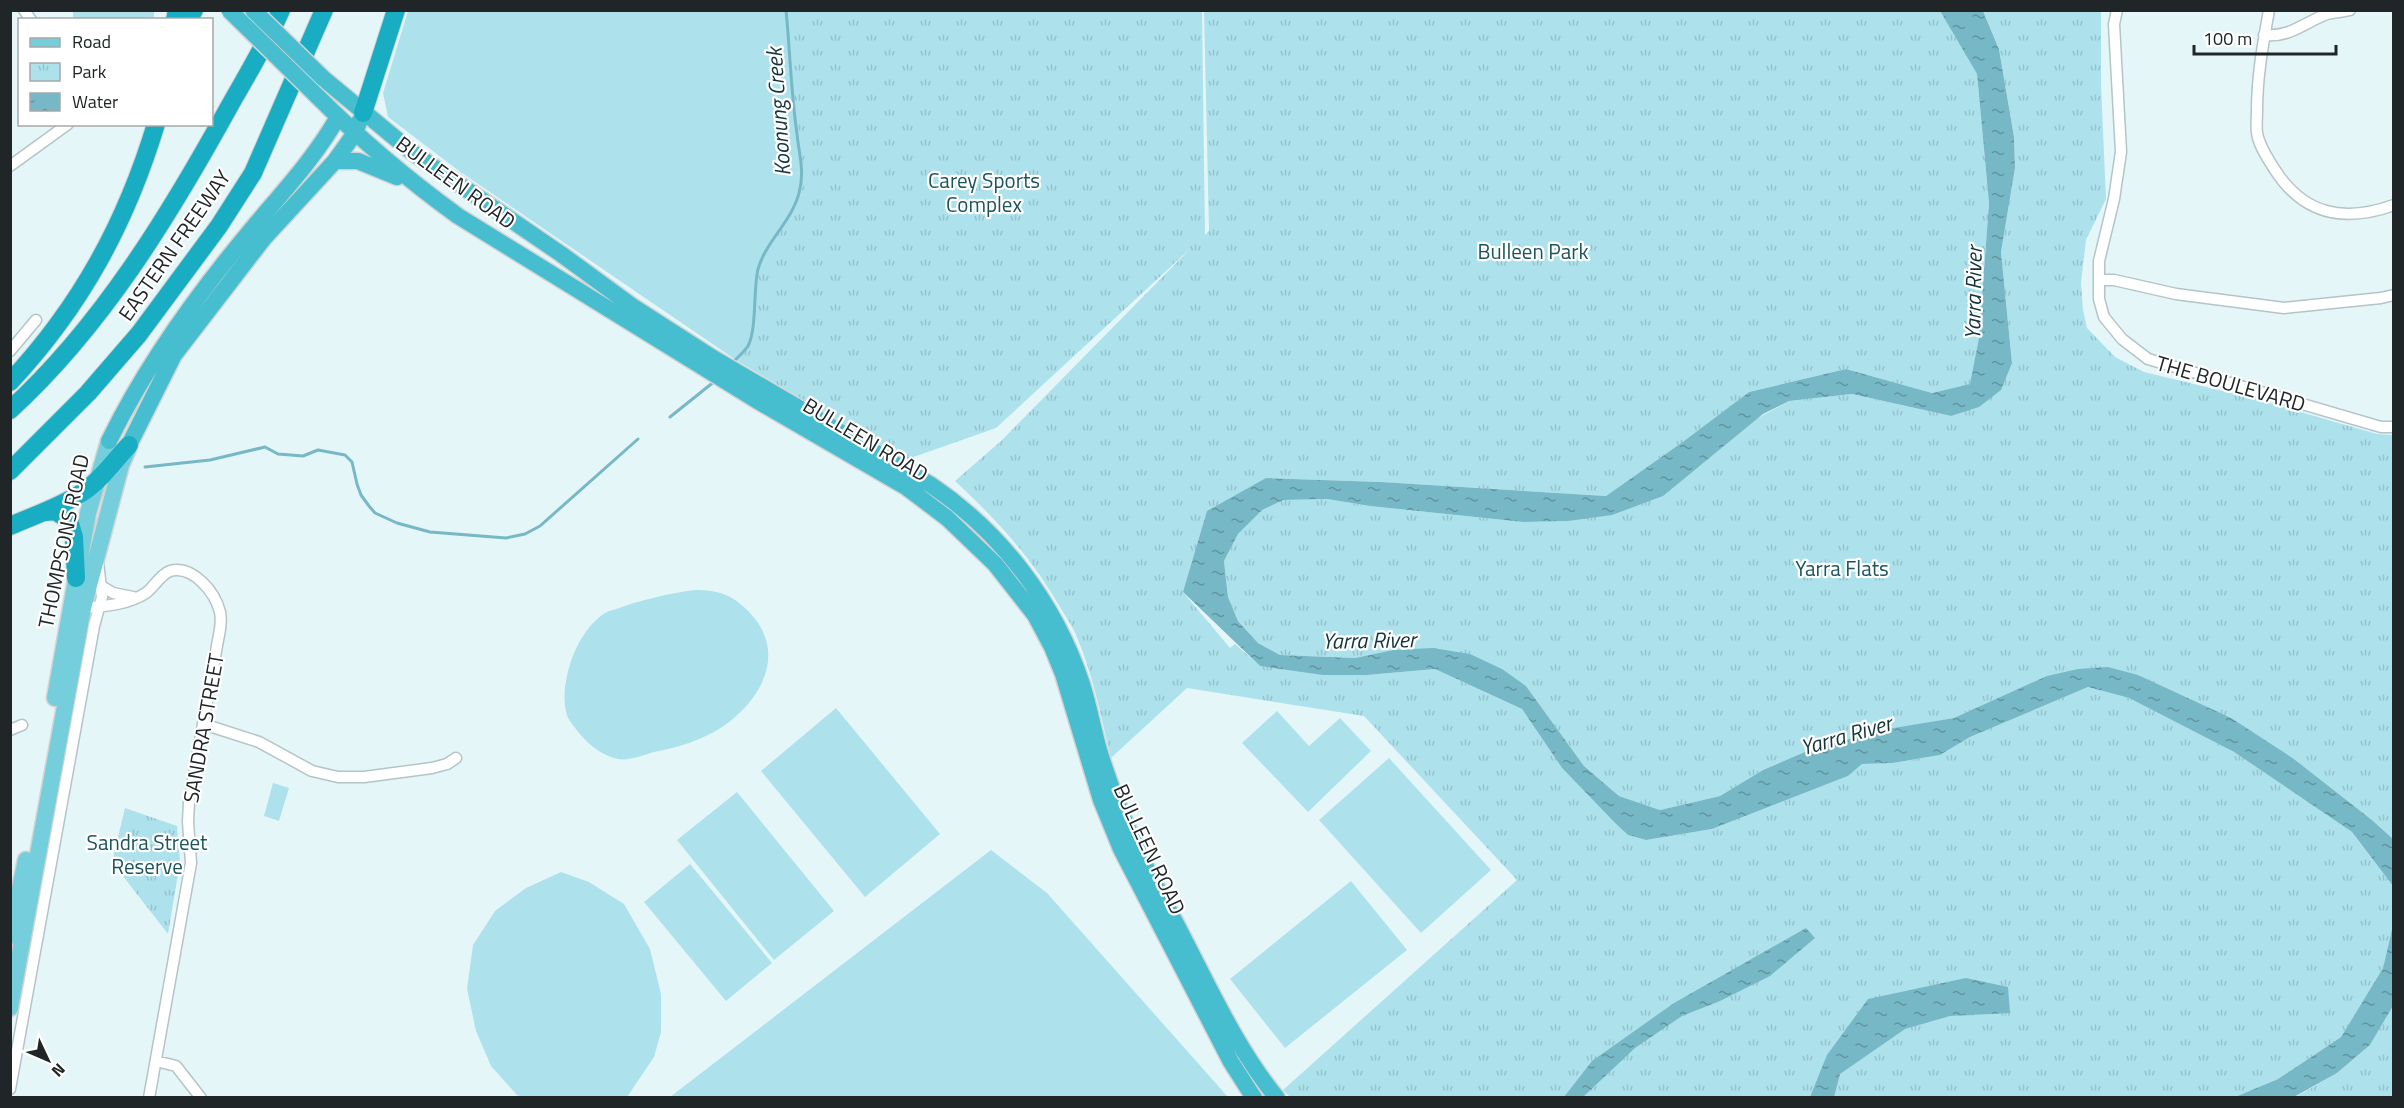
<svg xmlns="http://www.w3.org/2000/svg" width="2404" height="1108" font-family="'Titillium Web',sans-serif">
<defs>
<pattern id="park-tufts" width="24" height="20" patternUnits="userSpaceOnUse" patternTransform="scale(1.5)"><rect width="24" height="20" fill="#ade2ed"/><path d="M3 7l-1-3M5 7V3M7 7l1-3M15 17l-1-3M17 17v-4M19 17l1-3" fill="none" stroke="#95c2cb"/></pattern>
<pattern id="water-ripples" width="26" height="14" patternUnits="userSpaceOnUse" patternTransform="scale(1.5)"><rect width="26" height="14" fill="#76b8c5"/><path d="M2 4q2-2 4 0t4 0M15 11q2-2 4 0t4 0" fill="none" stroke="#6095a0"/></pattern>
</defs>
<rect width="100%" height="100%" fill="#e5f6f9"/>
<path fill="#ade2ed" d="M73 11H154V19H73Z
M408 11H786C790 51 791 93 797 134 799 155 805 171 799 192 792 221 766 241 758 269 753 291 757 329 748 346 745 351 740 355 736 360L459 171 388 117 383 93Z
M694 590C720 590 733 595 750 613 788 653 761 701 722 727 703 740 676 748 654 752 644 755 629 761 618 759 596 754 582 738 570 721 563 712 564 691 566 681 570 657 582 630 602 615 607 611 614 610 619 608 644 599 668 594 694 590Z
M836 708 940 834 865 897 761 771Z
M1277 711 1309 746 1340 718 1371 751 1308 812 1242 743Z
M1389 758 1491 870 1421 933 1319 820Z
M273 783 289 788 279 821 264 816Z
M737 792 834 911 774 960 677 840Z
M991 850 1047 893 1228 1097H670Z
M690 864 772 963 726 1001 644 902Z
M561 872 589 882 624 904 650 949 661 994V1032L654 1057 627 1097H522L517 1095 491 1066 476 1031 467 989 473 945 495 911 526 888Z
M1351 881 1407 950 1285 1048 1230 979Z"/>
<path fill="url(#park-tufts)" d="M786 11H1202L1205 235 1209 231 1204 11H1940L1977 74 1989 203 1979 338 1971 384 1932 393 1846 369 1749 392 1684 441 1606 496 1381 482 1266 478 1183 592 1230 648 1235 644 1260 666 1367 675 1435 669 1522 709 1562 768 1616 824 1628 835 1646 840 1712 829 1848 776 1862 764 1893 763 1940 755 1970 737 2088 687 2129 698 2234 752 2352 832 2393 886V925L2383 968 2341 1037 2278 1079 2235 1097H1290L1283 1090 1517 880 1364 716 1187 688 1111 758C1101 717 1093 674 1076 635 1072 625 1065 616 1060 607 1031 557 997 520 955 481L1001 441 1190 249 996 428 905 460 736 360C740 355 745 351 748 346 757 329 753 291 758 269 766 241 792 221 799 192 805 171 799 155 797 134 791 93 790 51 786 11Z
M1983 11H2101V85L2106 199 2086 240 2081 283 2083 310 2087 328 2115 357 2144 372 2256 399 2377 434 2393 435V839L2372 820 2294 759 2138 675 1989 703 1954 718 1887 730 1814 748 1763 770 1720 796 1660 810 1619 796 1584 766 1526 686 1393 650 1355 658 1280 655 1258 643 1238 621 1228 597 1224 561 1238 534 1262 509 1283 500 1327 499 1370 506 1523 522 1569 521 1789 401 1852 394 1951 416 2012 363 2001 252 2015 168 2014 137 1999 48Z
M125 808 177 826 180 862 168 934 112 862Z
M2393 1006V1097L2294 1098 2337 1073 2370 1045Z"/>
<path fill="url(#water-ripples)" d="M1940 11H1983L1999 49 2014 137 2015 168 2001 252 2012 363 2001 390 1979 407 1951 416 1852 394 1789 401 1763 414 1663 496 1612 515 1568 521 1523 522 1370 506 1327 499 1283 500 1262 510 1238 534 1224 561 1228 597 1238 621 1258 643 1280 655 1355 658 1393 650 1433 648 1470 654 1502 669 1526 686 1584 766 1619 796 1660 810 1720 796 1763 770 1814 748 1888 729 1954 718 2047 676 2078 669 2108 667 2138 675 2231 718 2294 759 2372 820 2393 839V886L2352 832 2234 752 2129 698 2088 687 1970 737 1940 755 1893 763 1862 764 1848 776 1712 829 1646 840 1628 835 1616 824 1562 768 1522 709 1435 669 1367 675H1323L1260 666 1183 592 1207 511 1266 478 1381 482 1606 496 1684 441 1749 392 1846 369 1932 393 1970 384 1979 338 1989 203 1977 74Z
M2393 925V1006L2370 1045 2337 1073 2294 1097H2235L2278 1079 2341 1037 2383 968Z
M1806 928 1815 938 1770 976 1720 1001 1682 1016 1635 1048 1583 1097H1564L1592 1061 1674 1003Z
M1966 978 2008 987 2010 1013 1950 1016 1905 1029 1840 1074 1834 1097H1810L1827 1055 1868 999Z"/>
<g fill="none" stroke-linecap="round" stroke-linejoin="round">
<path stroke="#76b8c5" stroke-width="3" d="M732 363C737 358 744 352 748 346 757 329 753 290 758 269 766 241 792 221 799 193 805 171 799 155 797 134 791 93 790 51 786 10
M670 417 715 381
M145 467 210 460 265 447 278 454 303 456 318 450 345 455 352 462 357 484 361 495 369 506 375 513 397 523 430 532 506 538 525 534 540 526 638 439"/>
<defs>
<path id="minor" d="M24 10 31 20
M2117 10 2114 24 2121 152 2114 199 2099 261V299L2104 317 2122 339 2148 359 2381 427H2394
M2269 10C2263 44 2257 76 2257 110 2257 117 2256 126 2257 133 2259 146 2268 159 2275 170 2304 215 2344 223 2394 205
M2264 35C2290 38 2305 22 2327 14 2334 12 2343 12 2350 10
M10 166 68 124
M2099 280H2114L2176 294 2284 308 2381 298 2394 295
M10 351 36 320
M103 587 113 593 133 597
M83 608C105 606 127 605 146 593 154 587 161 574 170 571 193 565 215 592 220 612 222 621 220 631 218 640L189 802 188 822 191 863 149 1098
M203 724 259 742 312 771 338 777H364L432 768 447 764 456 758
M10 730 22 725
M156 1061 176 1066 201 1098
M10 1089 94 626 102 597 98 562"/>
<path id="primary" d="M55 698 88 513 109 441
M10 936 26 860
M10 1008 83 608 121 465 128 449"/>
<path id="trunk" d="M324 79 412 152 561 254 632 306 713 358 931 485C1002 533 1055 603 1082 684 1089 706 1093 729 1099 750 1108 780 1120 811 1133 840 1148 874 1168 907 1185 941 1213 995 1238 1050 1277 1098
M316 95C360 139 407 179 458 216L756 400 906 487 947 518 995 564 1035 615 1052 647 1063 674 1101 800 1121 849 1231 1062 1254 1098
M335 161H358L397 177
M109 441C145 367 193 300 246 236 278 197 313 161 338 117
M129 445 174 355 264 238 335 161 355 133 359 122"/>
<path id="motorway" d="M175 20 177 10
M188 20 194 10
M363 113 396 10
M10 382C81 306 126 223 156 124
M10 410C102 326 170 214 229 107 247 75 266 44 281 10
M10 471 88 393 139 334 219 226 253 173 324 10
M45 512 55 511 69 520 74 537 76 578
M10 526C35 515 60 507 83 492 101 480 114 461 129 445"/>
</defs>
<use href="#minor" stroke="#b4c4c7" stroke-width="13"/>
<use href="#primary" stroke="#d2d4d4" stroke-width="19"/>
<use href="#trunk" stroke="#d2d4d4" stroke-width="19"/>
<use href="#motorway" stroke="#d2d4d4" stroke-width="20"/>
<use href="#minor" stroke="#fff" stroke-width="10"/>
<use href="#primary" stroke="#74cedb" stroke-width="16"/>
<use href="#trunk" stroke="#46becf" stroke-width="16"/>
<use href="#motorway" stroke="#18adc3" stroke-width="18"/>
<defs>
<path id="trunk-bridge" d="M229 10 316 95
M253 10 324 79"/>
</defs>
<use href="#trunk-bridge" stroke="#d2d4d4" stroke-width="19" stroke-linecap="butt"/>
<use href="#trunk-bridge" stroke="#46becf" stroke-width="16"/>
</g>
<g text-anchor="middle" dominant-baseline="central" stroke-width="4.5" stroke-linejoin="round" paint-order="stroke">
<g font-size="21" fill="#1c545e" stroke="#fff">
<text x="984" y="180">Carey Sports<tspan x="984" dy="24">Complex</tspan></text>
<text x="1533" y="251">Bulleen Park</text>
<text x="1842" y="568">Yarra Flats</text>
<text x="147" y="842">Sandra Street<tspan x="147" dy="24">Reserve</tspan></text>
</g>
<g font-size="21" fill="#202627" stroke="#fff">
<text transform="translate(456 182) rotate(36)">BULLEEN ROAD</text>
<text transform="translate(174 245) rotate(-55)">EASTERN FREEWAY</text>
<text transform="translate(2231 383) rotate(16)">THE BOULEVARD</text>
<text transform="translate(866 439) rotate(31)">BULLEEN ROAD</text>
<text transform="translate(63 541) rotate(-78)">THOMPSONS ROAD</text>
<text transform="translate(203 728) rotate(-80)">SANDRA STREET</text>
<text transform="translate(1150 849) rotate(65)">BULLEEN ROAD</text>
</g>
<g font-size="22" font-style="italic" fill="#13343a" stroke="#fff">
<text transform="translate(778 112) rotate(-94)">Koonung Creek</text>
<text transform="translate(1973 293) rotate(-89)">Yarra River</text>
<text transform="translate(1369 640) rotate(-1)">Yarra River</text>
<text transform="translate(1846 735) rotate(-16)">Yarra River</text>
</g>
</g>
<rect width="2404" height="1108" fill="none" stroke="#202627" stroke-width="24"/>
<rect x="18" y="18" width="195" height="108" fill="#ffffff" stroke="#a6a8a9" stroke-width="1.5"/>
<rect x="30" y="38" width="30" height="9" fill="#74cedb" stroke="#a6a8a9" stroke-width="1.5"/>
<text x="72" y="48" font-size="18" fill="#202627">Road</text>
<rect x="30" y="63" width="30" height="18" fill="url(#park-tufts)" stroke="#a6a8a9" stroke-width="1.5"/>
<text x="72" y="78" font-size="18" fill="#202627">Park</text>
<rect x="30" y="93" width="30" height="18" fill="url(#water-ripples)" stroke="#a6a8a9" stroke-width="1.5"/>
<text x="72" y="108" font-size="18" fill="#202627">Water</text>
<g transform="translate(48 1060) rotate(134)" stroke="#ffffff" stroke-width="4.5" paint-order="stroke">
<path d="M0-4.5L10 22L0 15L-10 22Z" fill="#202627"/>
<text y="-9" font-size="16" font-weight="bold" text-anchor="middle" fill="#202627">N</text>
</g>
<path d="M2194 45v9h142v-9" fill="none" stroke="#202627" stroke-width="3"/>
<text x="2203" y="45" font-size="18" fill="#202627" stroke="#ffffff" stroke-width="4.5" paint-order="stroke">100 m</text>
</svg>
